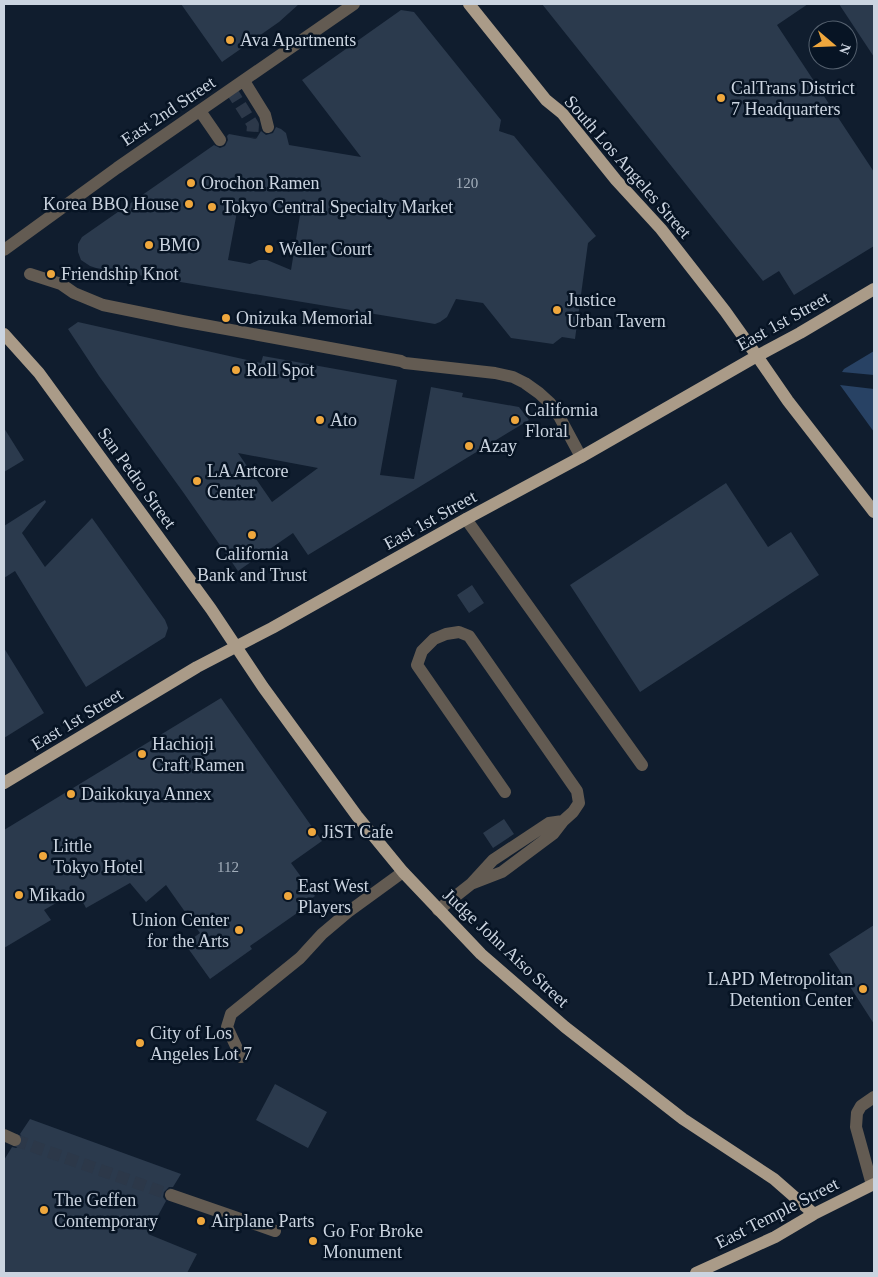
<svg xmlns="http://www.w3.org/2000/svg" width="878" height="1277" font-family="'Times New Roman',serif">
<rect width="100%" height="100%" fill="#101d2e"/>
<path fill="#284264" d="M874 351V375L842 372 844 369Z
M840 385 874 389V432Z"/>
<path fill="#2b3a4d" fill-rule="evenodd" d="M181 4H299L279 22 222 62Z
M542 4H808L777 25 874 172V246L794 295 779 271 763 281Z
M839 4H874V57Z
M401 10 414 12 501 120 499 131 514 136 596 236 588 243 575 339 562 337 553 344 511 338 483 303 456 299 447 317 440 322 435 324 96 268 90 266 81 260 78 252V244L82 237 214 145 220 148 225 146 228 140 227 136 229 134 256 139 261 131 266 135 273 133 276 127 281 129 286 133 289 145 361 157 302 80ZM239 201 298 211 297 214 300 215 291 270 267 260H259L250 264 228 260Z
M78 322 261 363 263 356 397 380 380 475 414 479 431 387 463 393 462 397 519 407 529 420 308 555 293 533 238 571 183 492 99 376 68 329ZM238 453 318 468 272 502Z
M4 428 24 460 4 472Z
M726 483 768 547 791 532 819 575 640 692 570 585Z
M45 500 46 502 22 533 45 567 92 518 165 620 167 625 168 628 165 637 86 687 15 571 4 578V526Z
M472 585 484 603 469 613 457 595Z
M4 648 44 713 4 738Z
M221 698 322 841 291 863 315 896 308 901 310 904 250 946 252 949 210 979 185 944 200 933 166 885 146 902 130 883 86 908 77 891 44 910 51 920 4 948V830Z
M504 819 514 834 493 848 483 833Z
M874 925V1024L829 954Z
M275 1084 327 1112 308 1148 256 1120Z
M30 1119 181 1174 173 1187H169L164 1192 163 1197 166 1201 148 1234 197 1254 187 1273H4V1160L12 1147 16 1148 22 1144 23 1139 20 1134Z"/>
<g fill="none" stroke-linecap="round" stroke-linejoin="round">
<path stroke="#2c3849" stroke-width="12" stroke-dasharray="12 6" stroke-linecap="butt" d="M231 90 253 125 252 138
M15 1140 171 1195"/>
<path stroke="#635b52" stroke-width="12" d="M244 81 265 115 268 127
M200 111 220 140
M4 250 117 168 354 4
M30 274 61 284 74 293 103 305 182 321 401 361 405 363 495 373 513 377 525 383 539 393 550 403 559 416 581 457
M466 519 642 765
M471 884 502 872 553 834 563 821 573 812 579 803 577 791 469 636 459 632 446 634 434 639 422 651 417 665 505 792
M438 910 471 884 493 860 549 823 563 821
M241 1057 227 1027 231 1014 300 958 322 934 348 912 403 872
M4 1135 15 1140
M872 1185 856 1127 857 1113 861 1106 874 1097
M171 1195 275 1231"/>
<path stroke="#aa9b88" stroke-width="12" d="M469 4 546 100 562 113 616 180 661 229 725 311 757 356 788 401 874 512
M4 334 39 373 211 609 263 687 357 816 403 872 481 954 565 1027 683 1119 774 1179 814 1214
M4 783 197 667 272 628 466 519 581 457 757 356 800 333 874 289
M696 1273 775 1237 814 1214 874 1184"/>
</g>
<g fill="#efa73d" stroke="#071424" stroke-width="2">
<circle cx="230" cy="40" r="5"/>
<circle cx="721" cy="98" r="5"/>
<circle cx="191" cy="183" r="5"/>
<circle cx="189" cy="204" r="5"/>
<circle cx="212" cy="207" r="5"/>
<circle cx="149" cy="245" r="5"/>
<circle cx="269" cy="249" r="5"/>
<circle cx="51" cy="274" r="5"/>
<circle cx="557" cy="310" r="5"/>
<circle cx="226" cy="318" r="5"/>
<circle cx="236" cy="370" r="5"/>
<circle cx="320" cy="420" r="5"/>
<circle cx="515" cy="420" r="5"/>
<circle cx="469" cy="446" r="5"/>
<circle cx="197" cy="481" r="5"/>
<circle cx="252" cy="535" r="5"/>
<circle cx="142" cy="754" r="5"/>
<circle cx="71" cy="794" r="5"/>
<circle cx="312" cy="832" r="5"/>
<circle cx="43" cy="856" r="5"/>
<circle cx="19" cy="895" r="5"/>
<circle cx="288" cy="896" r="5"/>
<circle cx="239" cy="930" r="5"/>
<circle cx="863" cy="989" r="5"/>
<circle cx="140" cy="1043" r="5"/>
<circle cx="44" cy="1210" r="5"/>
<circle cx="201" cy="1221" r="5"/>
<circle cx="313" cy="1241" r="5"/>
</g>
<g text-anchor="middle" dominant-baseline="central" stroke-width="5" stroke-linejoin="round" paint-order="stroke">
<g font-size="15" fill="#a3aebb">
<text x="467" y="183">120</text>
<text x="228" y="867">112</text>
</g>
<g font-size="18" fill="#cbd4e0" stroke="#071424" text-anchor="start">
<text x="240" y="40">Ava Apartments</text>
<text x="731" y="88">CalTrans District<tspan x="731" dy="21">7 Headquarters</tspan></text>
<text x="201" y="183">Orochon Ramen</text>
<text x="179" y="204" text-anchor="end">Korea BBQ House</text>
<text x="222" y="207">Tokyo Central Specialty Market</text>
<text x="159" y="245">BMO</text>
<text x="279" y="249">Weller Court</text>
<text x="61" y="274">Friendship Knot</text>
<text x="567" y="300">Justice<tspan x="567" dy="21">Urban Tavern</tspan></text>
<text x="236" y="318">Onizuka Memorial</text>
<text x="246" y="370">Roll Spot</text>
<text x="525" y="410">California<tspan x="525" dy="21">Floral</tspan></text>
<text x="330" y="420">Ato</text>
<text x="479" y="446">Azay</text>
<text x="207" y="471">LA Artcore<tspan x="207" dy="21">Center</tspan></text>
<text x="252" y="554" text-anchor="middle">California<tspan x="252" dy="21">Bank and Trust</tspan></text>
<text x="152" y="744">Hachioji<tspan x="152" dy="21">Craft Ramen</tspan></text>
<text x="81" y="794">Daikokuya Annex</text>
<text x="322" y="832">JiST Cafe</text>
<text x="53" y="846">Little<tspan x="53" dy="21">Tokyo Hotel</tspan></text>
<text x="298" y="886">East West<tspan x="298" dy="21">Players</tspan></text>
<text x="29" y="895">Mikado</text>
<text x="229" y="920" text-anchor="end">Union Center<tspan x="229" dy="21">for the Arts</tspan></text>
<text x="853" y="979" text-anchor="end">LAPD Metropolitan<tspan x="853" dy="21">Detention Center</tspan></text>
<text x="150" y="1033">City of Los<tspan x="150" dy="21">Angeles Lot 7</tspan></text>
<text x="54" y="1200">The Geffen<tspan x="54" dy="21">Contemporary</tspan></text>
<text x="211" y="1221">Airplane Parts</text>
<text x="323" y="1231">Go For Broke<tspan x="323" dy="21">Monument</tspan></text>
</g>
<g font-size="18" fill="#cbd4e0" stroke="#071424">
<text transform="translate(168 111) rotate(-34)">East 2nd Street</text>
<text transform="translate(628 167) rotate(49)">South Los Angeles Street</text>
<text transform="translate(783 321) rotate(-29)">East 1st Street</text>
<text transform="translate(137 478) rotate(54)">San Pedro Street</text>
<text transform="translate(430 520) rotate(-29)">East 1st Street</text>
<text transform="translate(77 719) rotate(-31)">East 1st Street</text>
<text transform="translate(506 948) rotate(43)">Judge John Aiso Street</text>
<text transform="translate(777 1213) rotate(-27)">East Temple Street</text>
</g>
</g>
<rect width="878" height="1277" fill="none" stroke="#cbd4e0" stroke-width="10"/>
<g transform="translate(833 45) rotate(109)"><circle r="24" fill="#071424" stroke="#55616f"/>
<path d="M0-4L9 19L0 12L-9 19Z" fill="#efa73d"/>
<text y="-8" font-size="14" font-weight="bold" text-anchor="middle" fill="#cbd4e0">N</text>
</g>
</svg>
